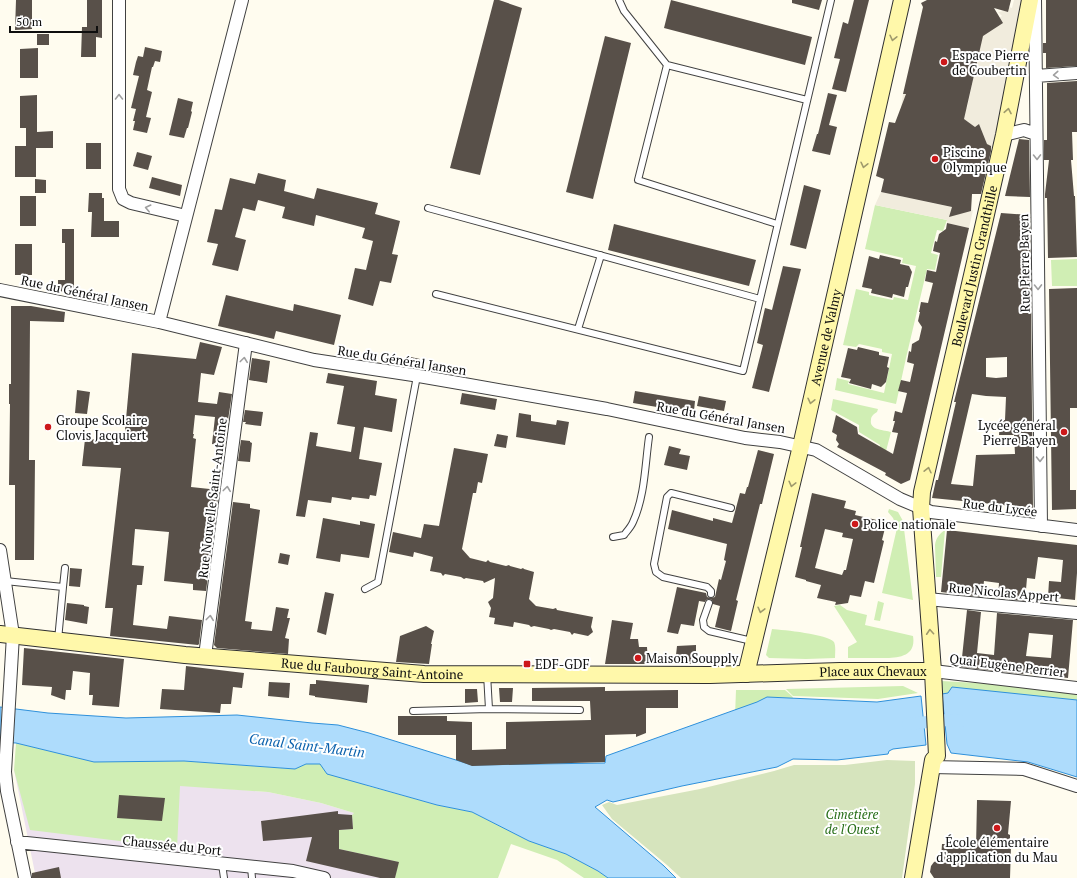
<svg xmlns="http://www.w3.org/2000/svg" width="1077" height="878" font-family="'PT Serif',serif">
<rect width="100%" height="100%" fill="#fffcef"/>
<path fill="#ede2ee" d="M14 770 44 775 268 792 321 803 354 813 494 878H36Z"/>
<path fill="#d0eeb4" d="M875 205 947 220 943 231 937 230 931 253 938 255 935 270 927 269 906 358 896 404 835 390 837 378 849 381 848 384 884 393 892 354 882 352V349L859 344 856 347 843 345 856 289 869 292V295L893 300 894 297 908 300 916 266 902 263 903 258 865 249Z
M1077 259V286H1052L1051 260Z
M833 399 878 409 877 412C874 414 871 416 871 420 869 430 884 430 891 432L885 455 878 452 880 445 859 432V425L831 410Z
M889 509 898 512 903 521 913 600 882 593 897 528 893 518 888 512Z
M945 530 941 577H936L935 545C936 538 939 534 945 530Z
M878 601 884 603 880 621 874 620Z
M840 605 847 610 867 615 865 625 913 636C917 660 892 658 877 658 867 658 858 658 848 658V647L857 642 834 606Z
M772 629C783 630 828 634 834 642 836 646 835 653 835 658L806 659 769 658 766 655Z
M942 681 1010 685 1077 693V700L948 693 942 694Z
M903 686 918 693 878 699 793 696 786 689Z
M736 690H785L792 696 801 713 735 716Z
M16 743 94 762 184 761 295 769 306 764H320L368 786 437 805 472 812 529 841 566 854 598 871 608 878H584L557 860 511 844 498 878H395L398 862 339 849V830L353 829 352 815 354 813 321 803 268 792 180 786 177 848 30 830 14 770Z"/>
<path fill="#d6e4bd" d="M887 760 915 761V784L902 878H681L667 865 612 819 602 805 609 802 617 805 700 789 774 771 794 765H845Z"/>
<path fill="#f1ecdd" d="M1014 0H1023L993 149 987 144 979 124 975 127 967 121 901 108 903 94 967 108 984 28 1002 16 998 12 1004 11 1009 7 1012 8Z
M881 192 970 211 973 210 969 228 947 223V220L875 205Z"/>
<path fill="#aedcfc" stroke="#2e90db" d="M952 687 1077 700V777L1028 762 951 753 947 744 942 694 948 693Z
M921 696 926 745 893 749 889 751 888 754 837 760 793 759 777 767 682 786 613 802 607 800 595 807 664 866 676 878H608L598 871 566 854 529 841 472 812 437 805 327 774 320 764H306L295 769 184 761 94 762 16 743 0 742V707L48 713 126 718 237 715 312 723 338 725 369 733 472 765 605 763 606 756 757 702 767 697 877 702Z"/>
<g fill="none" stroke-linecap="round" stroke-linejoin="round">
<path stroke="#aedcfc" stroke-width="12" d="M908 724 947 720 961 721"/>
</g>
<path fill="#585049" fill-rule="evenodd" d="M16 0H32V29L15 30Z
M87 0H102V38L96 37V57H81L82 27H87Z
M494 0H499L522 8 480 175 450 168Z
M671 0 812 37 805 65 664 28Z
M792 0H822L819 10 792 3Z
M854 0H869L846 92 832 89 840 59 834 58 843 22 848 24Z
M927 0H1011L1008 12 994 8 1003 23 983 36 964 119 975 127 979 124 987 144 991 146V151L981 194H972L971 211 949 217 952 207 881 192 884 179 876 176 889 122 895 123 906 94H903L923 7 921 3Z
M1046 0H1077V66L1046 68V53H1043V43H1046Z
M37 34H49V45H37Z
M605 36 631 43 593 199 566 192Z
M145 47 162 51 160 62 155 61 153 67H152L147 90 152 92 146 117 151 118 147 133 133 130 135 121H133L136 109 131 108 139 76 133 75 136 62 138 56 143 57Z
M38 48V78H20V49Z
M1077 81V132H1072L1073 160H1071L1074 196H1075L1077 257 1048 258 1047 198H1045V194L1049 160H1044V140H1047V83Z
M828 93 837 95 829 125 837 127 830 155 812 151 817 134H818Z
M37 95V132L53 131V148H36V177H15V146H26V128H20V96Z
M178 98 193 102 191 111 192 112 188 128H187L184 138 169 135Z
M1019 139 1029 140 1030 197 1005 196Z
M86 143H101V169H86Z
M137 152 152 156 148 170 133 166Z
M258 173 286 180 284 191 314 199 317 188 378 203 375 214 400 221 392 254 398 255 391 283 380 281 373 306 348 299 355 268 366 270 373 241 362 238 365 228 316 215 314 226 282 218 285 207 258 200 255 211 243 208 235 237 246 240 238 271 212 265 218 244 207 242 215 209 222 210 230 178 255 184Z
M152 177 182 185 180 196 149 188Z
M35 179 46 180V193H35Z
M804 185 821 190 806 249 790 245Z
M89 193H102V198H104V221H119V237H91L92 212H88Z
M20 196H36V226H20Z
M1001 213 1030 215 1033 508 932 498 936 480H938L956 402H954ZM1007 357V377L996 378 986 377V358ZM972 394 986 396 1006 397 1005 420H1000L999 435H1014L1015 454 976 455 973 486 951 484Z
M947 223 969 228 910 480 901 484 885 475 886 473 837 447 839 444 836 440 837 435 832 432 836 415 857 427 858 434 893 454 898 433 892 432 895 421H893L895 411 902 413 907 393 898 391 901 380 910 382 914 364 907 362 909 351 911 352 912 344 919 340 922 327 918 321 920 312H919L921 302 928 303 933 283 925 281 927 270 936 272 940 253 933 251 935 241 937 242 939 234 946 229Z
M614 224 756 260 749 286 608 250Z
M62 229H74V293L58 291V280H65V243H62Z
M15 244H32V275H15Z
M880 255 901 260 900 264 909 266 912 272 908 287H906L904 297 893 294 892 298 888 297 871 293 872 289 862 287 869 256 879 259Z
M783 266 801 269 769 392 752 388 763 345 757 343 765 308 772 310Z
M1077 288V408H1070V490H1076V509L1052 510 1049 289Z
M226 295 293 311 294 304 341 315 334 345 276 331 274 339 218 326Z
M11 306H31L65 312 64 322 30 321 29 460H35L34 560H15V485H9L10 404H9V384H11Z
M200 342 222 347 214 375 201 373 198 402 217 404 219 392 232 394 224 446 212 444 215 417 195 415 193 434H194L193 438 196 439 191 487 219 490 206 591 193 590V584L164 581 169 532 135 529 132 565 144 566 142 585H137L133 625 167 629 169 616 202 620 199 644 198 645 110 636 113 608H105L121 468 82 466 85 439 124 441 132 353 196 359Z
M858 347 879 352V355L889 357 887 367 889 368 886 382 881 387 872 384 871 389 849 383 851 379 841 377 848 348 857 350Z
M406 356 420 359 419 368 405 365Z
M252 358 270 361 267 383 249 380Z
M328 373 377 381 375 395 397 399 392 432 364 427 359 459 382 463 376 496 370 495 369 499 352 497 351 500 332 497 331 503 308 500 305 517 296 516 310 432 318 433 316 446 351 452 355 427 337 424 344 386 326 383Z
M77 390 90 392 87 414 75 413Z
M635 391 695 401 694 411 676 408 675 410 633 403Z
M462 393 497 399 495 410 460 404Z
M699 396 726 401 724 411 697 406Z
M245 410 263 412 261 426 245 424 246 422H243Z
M519 413 531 415V421L556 425 557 420 569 422 565 445 516 437Z
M497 434 508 436 506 448 494 446Z
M241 440 250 441V442L252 443 250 462 238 461Z
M669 446 681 449 679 454 690 456 687 470 664 465Z
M454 448 488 454 482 483 478 482 476 493H473L462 549 470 558 486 562 488 560 490 562 506 566 509 565 510 566 521 569 523 568 524 569 534 572 529 599 536 606 553 609 556 608 557 610 593 617 591 627 593 632 588 636 574 633 572 635 570 632 554 629 551 630 549 629 534 626 531 627 529 625 514 622 513 627 494 624 495 618 489 617 491 608 488 602 493 598 495 578 484 583 483 581 466 578 464 579 461 577 445 574 443 576 441 573 430 571 433 557 414 552 413 557 389 552 393 532 421 538 424 524 439 526Z
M758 450 774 454 762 504H760L736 600 738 601 731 631 715 627 720 606 713 604 712 600 709 599 706 600 705 602 699 601 694 626 681 624 678 634 667 632 677 587 706 593 707 597 711 598 715 597 719 579 721 580 726 561 724 560 727 544 668 529 672 510 713 521V518L732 523 740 493 745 494 747 487H748Z
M812 493 846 501 844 508 856 511 855 515 881 521 880 526 885 528 882 540 884 541 874 583 865 581 861 597 850 595 848 603 835 605 836 602 817 598 821 585 806 581V580L795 577 802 547H800ZM825 529 843 533 842 537 853 539 846 570H844L842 575 815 568Z
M233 502 250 504V508L260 510 245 621 252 622 251 629 272 631 276 607 289 609 287 618H290L285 638 289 639 288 654 217 648 214 645Z
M323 518 360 525V521L375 524 369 558 341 554 340 562 316 558Z
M947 530 1077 545V573L1075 600 1048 597 1049 581 1061 582 1063 560 1038 557 1035 579 1027 578 1025 601 998 598 999 583 984 581 982 597 941 592Z
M280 553 290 555 288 565 278 563Z
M70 568 82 569 80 587 69 586Z
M325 592 334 594 326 635 317 632Z
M67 603 84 605V606L89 607 87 624 65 620Z
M967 610 981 612 977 653 994 655 997 613 1073 620 1068 678 1024 673 1023 674 961 667ZM1029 633 1053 635 1051 658 1026 656Z
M612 620 633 623 630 639H638L639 647H647L648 664H605Z
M426 626 434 631 431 644H432L429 664 396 662 400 636Z
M696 645V664H675L677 646Z
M24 648 124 659 119 707 92 705 93 695H89L90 673 73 671 71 690H66L65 700 51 695 52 687 22 685Z
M186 666 244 673 242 688 233 687 231 704H221L220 713 160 709 162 689 184 690Z
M316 680 369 685 367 703 315 697V696L309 695 310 684H316Z
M269 682 290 683 289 698 268 696Z
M605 687V691L678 690V708H646V733L636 737V734L605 735V762L472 766 456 760V735H398V716H447V721L472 722V750L506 749V722L591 720 590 701H532V688Z
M499 688H513L512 702H500Z
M465 689H477L478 702 465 703Z
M119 795 165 798 162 821 117 818Z
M977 800 1011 801 1008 834 1010 835V846H1011L1010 878H934L930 872 931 866 934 862 941 859 942 844H955L959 847 976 848Z
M338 811V814L352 815 353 829 339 830V849L399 862 395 878H380L306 861 312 837 263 841 261 821Z
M59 867 61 878H32V873Z"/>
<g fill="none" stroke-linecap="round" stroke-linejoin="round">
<defs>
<path id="lane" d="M619 0 624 11 667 65
M428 208 760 299
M777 224 638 180 667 65 807 100
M436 294 743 371 831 0
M578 329 601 255
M613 537 624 535C627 531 631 527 633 522 645 496 645 465 649 437
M5 581 63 587 58 640
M63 587 65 568
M365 589 378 582 417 376
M711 594V591L707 587 663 577 656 572 654 564 667 497 671 493 731 508
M709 603 703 620 704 627 709 631 752 641
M489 709 580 710
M413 711 489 709 487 674
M222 864 224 878
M251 867 252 878"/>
<path id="street" d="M119 0V189L123 199 131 203 186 216
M1035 0 1041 526
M1036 76 1077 73
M1004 135 1024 130 1036 134
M0 290 159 322 314 360 413 375 607 409 745 438 780 442 816 450 900 499 931 512 1077 530
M159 322 242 0
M0 550 13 635 5 772 7 791 25 878
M927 599 1077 613
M205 656 246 343
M933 671 1077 688
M931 767 1024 769 1077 786
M17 842 293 871 324 878"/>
<g id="secondary">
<path id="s1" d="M0 634 185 655 424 674 710 675 840 671H933"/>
<path id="s2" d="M746 674 801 446 902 0"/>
<path id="s3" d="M913 878 933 760 937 756 933 671 921 508 922 492 982 232 1004 135 1030 0"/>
</g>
</defs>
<use href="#lane" stroke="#414141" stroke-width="8"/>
<use href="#street" stroke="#414141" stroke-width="14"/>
<use href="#secondary" stroke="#303030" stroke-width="18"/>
<use href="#lane" stroke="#fff" stroke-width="6"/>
<use href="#street" stroke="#fff" stroke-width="12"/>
<use href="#secondary" stroke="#fff8aa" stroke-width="16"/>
</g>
<defs><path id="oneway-chevron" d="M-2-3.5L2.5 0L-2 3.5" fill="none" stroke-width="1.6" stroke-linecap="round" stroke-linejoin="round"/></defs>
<g stroke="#9f9a6c">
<use href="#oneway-chevron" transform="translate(893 38) rotate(103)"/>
<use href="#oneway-chevron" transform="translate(1008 111) rotate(-79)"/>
<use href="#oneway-chevron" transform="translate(864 165) rotate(103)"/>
<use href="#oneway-chevron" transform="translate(811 401) rotate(103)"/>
<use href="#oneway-chevron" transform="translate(928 470) rotate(-77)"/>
<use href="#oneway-chevron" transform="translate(792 484) rotate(104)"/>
<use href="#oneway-chevron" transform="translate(761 610) rotate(104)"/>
<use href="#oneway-chevron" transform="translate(930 632) rotate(-94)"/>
</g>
<g stroke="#9f9f9f">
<use href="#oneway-chevron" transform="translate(1056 75) rotate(176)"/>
<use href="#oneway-chevron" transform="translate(119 97) rotate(-90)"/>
<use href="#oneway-chevron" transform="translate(1037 157) rotate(89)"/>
<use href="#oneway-chevron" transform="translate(148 208) rotate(-167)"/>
<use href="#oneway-chevron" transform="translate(1038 287) rotate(89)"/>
<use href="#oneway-chevron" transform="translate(244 360) rotate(-83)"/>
<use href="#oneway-chevron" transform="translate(1040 459) rotate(89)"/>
<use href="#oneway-chevron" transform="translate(227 489) rotate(-83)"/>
<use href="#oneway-chevron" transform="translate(210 618) rotate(-83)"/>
</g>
<g fill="#cd181a" stroke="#fff" stroke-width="1.5">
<circle cx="944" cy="62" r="4"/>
<circle cx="935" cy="159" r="4"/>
<circle cx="48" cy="427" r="4"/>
<circle cx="1064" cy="432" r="4"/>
<circle cx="855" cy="524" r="4"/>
<circle cx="638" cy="658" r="4"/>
<rect x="523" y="660" width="8" height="8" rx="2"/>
<circle cx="997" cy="828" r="4"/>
</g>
<g text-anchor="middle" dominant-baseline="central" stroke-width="4" stroke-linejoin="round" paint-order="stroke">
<g font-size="13" fill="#0e0e0e" stroke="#fff" text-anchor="start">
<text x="952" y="55">Espace Pierre<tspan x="952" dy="15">de Coubertin</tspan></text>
<text x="943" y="152">Piscine<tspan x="943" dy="15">Olympique</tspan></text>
<text x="56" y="420">Groupe Scolaire<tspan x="56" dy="15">Clovis Jacquiert</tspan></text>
<text x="1056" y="425" text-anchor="end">Lycée général<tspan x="1056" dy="15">Pierre Bayen</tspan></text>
<text x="863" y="524">Police nationale</text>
<text x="646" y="658">Maison Soupply</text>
<text x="535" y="664">EDF-GDF</text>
<text x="997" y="842" text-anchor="middle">École élémentaire<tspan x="997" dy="15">d'application du Mau</tspan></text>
</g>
<g font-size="13" fill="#0e0e0e" stroke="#fff">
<text transform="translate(1024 263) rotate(-91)">Rue Pierre Bayen</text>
<text stroke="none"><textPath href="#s3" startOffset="622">Boulevard Justin Grandthille</textPath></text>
<text transform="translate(85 293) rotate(12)">Rue du Général Jansen</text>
<text stroke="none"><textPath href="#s2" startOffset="346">Avenue de Valmy</textPath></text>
<text transform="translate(402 360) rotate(9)">Rue du Général Jansen</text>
<text transform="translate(721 417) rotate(10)">Rue du Général Jansen</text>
<text transform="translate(212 498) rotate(-83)">Rue Nouvelle Saint-Antoine</text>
<text transform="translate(1000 507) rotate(7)">Rue du Lycée</text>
<text transform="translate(1004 592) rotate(5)">Rue Nicolas Appert</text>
<text transform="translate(1007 665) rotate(7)">Quai Eugène Perrier</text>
<text stroke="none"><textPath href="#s1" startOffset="374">Rue du Faubourg Saint-Antoine</textPath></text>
<text stroke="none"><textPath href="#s1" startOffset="875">Place aux Chevaux</textPath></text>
<text transform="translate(172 845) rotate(6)">Chaussée du Port</text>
</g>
<g font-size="13" font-style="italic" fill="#266d17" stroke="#fff">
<text x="852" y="814">Cimetière<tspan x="852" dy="15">de l'Ouest</tspan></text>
</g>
<g font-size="14" font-style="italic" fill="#0a61ad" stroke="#fff">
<text transform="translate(307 745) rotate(7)">Canal Saint-Martin</text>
</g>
</g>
<path d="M10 26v6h87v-6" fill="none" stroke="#0e0e0e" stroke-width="2"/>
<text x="16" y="26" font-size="12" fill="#0e0e0e" stroke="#ffffff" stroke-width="3" paint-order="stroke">50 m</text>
</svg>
